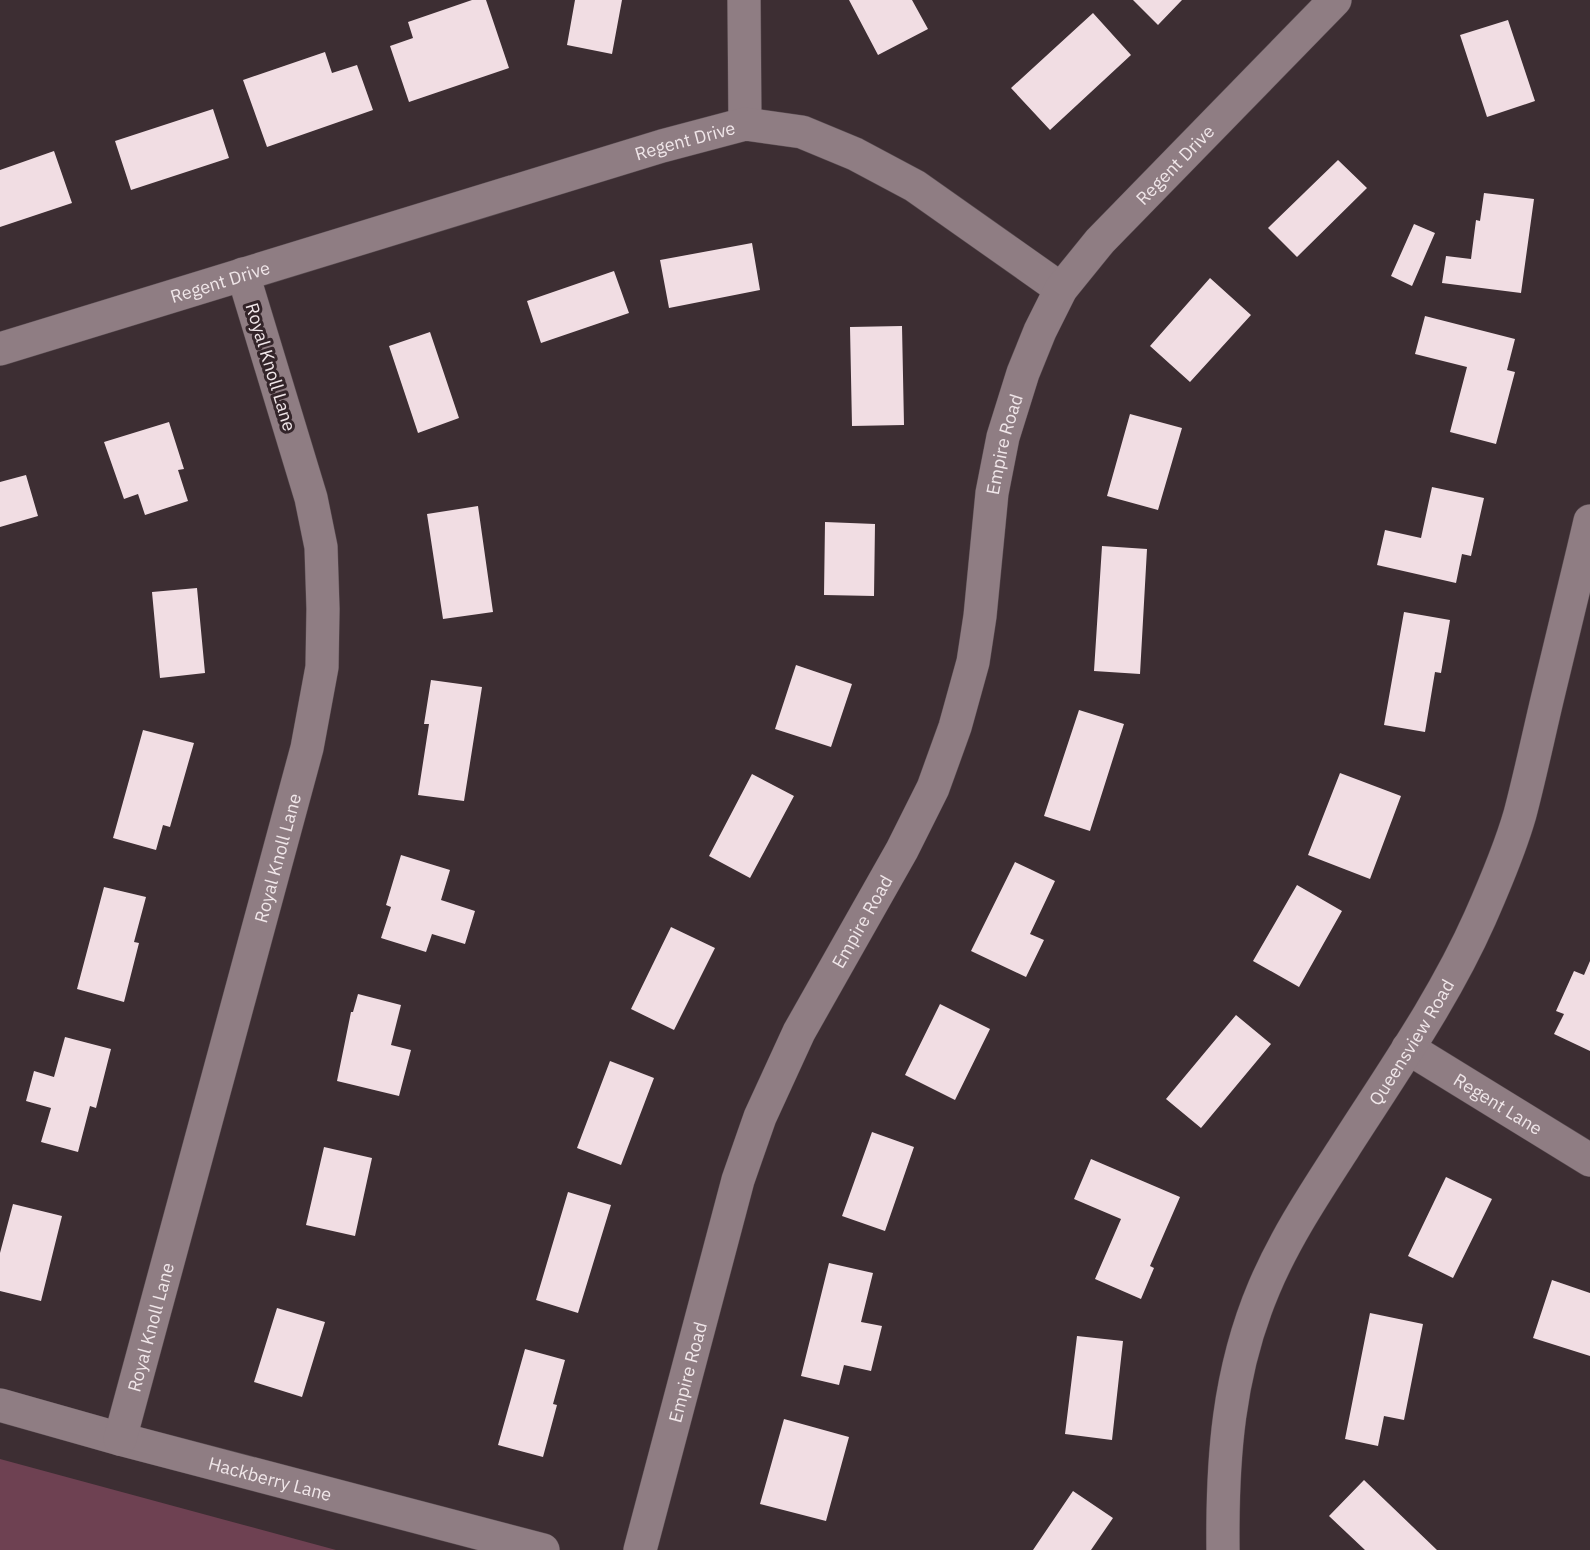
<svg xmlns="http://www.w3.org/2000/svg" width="1590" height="1550" font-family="'IBM Plex Sans',sans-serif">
<rect width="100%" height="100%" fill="#3d2e33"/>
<path fill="#6e4152" d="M0 1459 336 1550H0Z"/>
<path fill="#f1dde3" d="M472 0H486L509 68 409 102 390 46 413 38 408 22Z
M575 0H622L612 54 567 45Z
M849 0H912L928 29 878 55Z
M1133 0H1182L1158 25Z
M1093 13 1131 55 1050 130 1011 88Z
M1508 20 1535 101 1487 117 1460 35Z
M325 52 332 73 357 65 373 110 267 147 243 80Z
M213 109 229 158 131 190 115 141Z
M54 151 72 203 0 227V170Z
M1338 160 1367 188 1297 257 1268 228Z
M1484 193 1534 199 1521 293 1442 283 1446 256 1471 259 1476 220 1480 221Z
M1414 224 1435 233 1412 286 1391 276Z
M752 243 760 290 669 308 660 260Z
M614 271 629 313 541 343 527 301Z
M1210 278 1251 315 1190 382 1150 346Z
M1425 316 1515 339 1507 370 1515 372 1496 444 1450 432 1467 367 1415 354Z
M902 326 904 425 852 426 850 327Z
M430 332 459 418 418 433 389 346Z
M1130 414 1182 428 1158 510 1107 496Z
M169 422 184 469 178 470 188 501 145 515 138 494 124 499 104 442Z
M26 475 38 516 0 527V482Z
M1432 487 1484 498 1471 556 1462 554 1456 583 1377 565 1385 530 1421 538Z
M478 506 493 612 443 619 427 514Z
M825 522 875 524 874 596 824 595Z
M1102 546 1147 549 1140 674 1094 671Z
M197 588 205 673 160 678 152 592Z
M1404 612 1450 620 1441 673 1435 672 1425 732 1384 725Z
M796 665 852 684 831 747 775 729Z
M431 680 482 687 464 801 418 795 429 724H424Z
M1079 710 1124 724 1090 831 1044 816Z
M143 730 194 743 170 827 163 825 156 850 113 838Z
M1340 773 1401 796 1370 879 1308 855Z
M752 774 794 796 750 878 709 856Z
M401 855 450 870 441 900 475 911 465 944 432 934 426 952 381 938 391 907 386 905Z
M1015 862 1055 881 1030 934 1044 940 1026 977 971 951Z
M1297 885 1342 911 1299 987 1253 961Z
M104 887 146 897 134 942 139 943 124 1002 77 989Z
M671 927 715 948 674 1030 631 1009Z
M1590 961V1051L1554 1034 1564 1014 1556 1011 1574 971 1584 975Z
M358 994 401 1005 391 1045 411 1050 399 1096 337 1081 351 1012H353Z
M940 1004 990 1029 955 1100 905 1075Z
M1236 1015 1271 1044 1201 1128 1166 1099Z
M65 1037 111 1049 96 1108 90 1106 78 1152 41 1142 51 1108 26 1101 34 1071 54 1077Z
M610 1061 654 1078 621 1165 577 1148Z
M872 1132 914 1147 885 1231 842 1216Z
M324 1147 372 1158 355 1236 306 1225Z
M1091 1159 1180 1197 1150 1266 1154 1268 1141 1299 1095 1279 1121 1219 1074 1199Z
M1446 1177 1492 1199 1453 1278 1408 1256Z
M568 1192 611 1205 578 1313 536 1300Z
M13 1204 62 1216 41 1301 0 1291V1253Z
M829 1263 873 1273 861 1322 882 1326 871 1371 844 1365 839 1385 801 1376Z
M1552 1280 1590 1293V1356L1533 1338Z
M277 1308 325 1322 302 1397 254 1382Z
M1370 1313 1423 1324 1404 1420 1384 1416 1378 1446 1345 1439Z
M1077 1336 1123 1341 1112 1440 1065 1434Z
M525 1349 565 1360 553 1404 557 1405 543 1457 498 1445Z
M784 1419 849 1437 826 1521 760 1504Z
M1364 1480 1437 1550H1365L1329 1516Z
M1073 1491 1113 1518 1091 1550H1033Z"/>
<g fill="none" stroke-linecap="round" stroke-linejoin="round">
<defs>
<g id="minor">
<path d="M744 0 745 124"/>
<path id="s1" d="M0 349 662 146 745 124 802 132 855 154 915 186 1061 289"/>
<path id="s2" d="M1408 1048 1590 1160"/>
<path id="s3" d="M0 1405 120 1439 543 1550"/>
<path id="s4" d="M120 1439 307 748 322 667 323 609 321 547 311 498 243 274"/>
<path id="s5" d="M640 1550 738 1180 760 1117 799 1032 902 850 933 788 955 727 973 662 980 616 992 493 1003 437 1023 373 1040 331 1061 289 1100 241 1335 0"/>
<path id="s6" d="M1223 1550C1222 1459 1228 1373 1264 1288 1285 1238 1315 1193 1344 1148 1392 1073 1444 999 1480 918 1495 884 1510 849 1520 814 1530 776 1538 738 1547 700 1561 641 1576 581 1590 521"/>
</g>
</defs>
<use href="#minor" stroke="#594c51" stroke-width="34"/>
<use href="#minor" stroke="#8f7d83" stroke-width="33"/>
</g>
<g text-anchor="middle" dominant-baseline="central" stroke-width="6" stroke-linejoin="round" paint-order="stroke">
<g font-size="18" fill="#f0e6e9" stroke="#332429">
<text stroke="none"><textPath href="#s1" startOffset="716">Regent Drive</textPath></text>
<text stroke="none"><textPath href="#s5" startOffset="1509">Regent Drive</textPath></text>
<text stroke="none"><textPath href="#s1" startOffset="230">Regent Drive</textPath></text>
<text transform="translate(271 367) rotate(73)">Royal Knoll Lane</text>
<text stroke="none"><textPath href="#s5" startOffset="1174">Empire Road</textPath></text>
<text stroke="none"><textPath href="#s4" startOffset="602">Royal Knoll Lane</textPath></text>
<text stroke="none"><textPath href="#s5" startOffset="670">Empire Road</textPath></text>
<text stroke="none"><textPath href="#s6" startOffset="554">Queensview Road</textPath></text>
<text stroke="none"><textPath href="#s2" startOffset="106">Regent Lane</textPath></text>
<text stroke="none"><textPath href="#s4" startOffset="116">Royal Knoll Lane</textPath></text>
<text stroke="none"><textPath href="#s5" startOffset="184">Empire Road</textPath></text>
<text stroke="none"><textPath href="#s3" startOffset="280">Hackberry Lane</textPath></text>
</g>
</g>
</svg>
